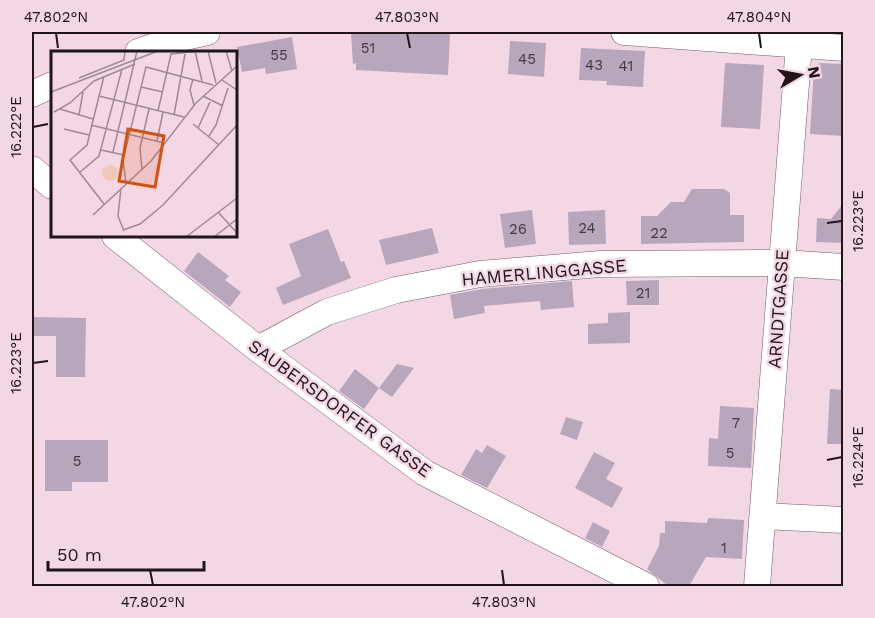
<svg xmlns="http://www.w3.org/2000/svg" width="875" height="618" font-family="'Work Sans',sans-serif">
<rect width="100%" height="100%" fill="#f4d7e5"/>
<path fill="#b8a6bd" d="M404 32 450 34 448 75 356 70V63L353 64 351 34Z
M292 37 297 69 266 74 265 68 242 72 237 47Z
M510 41 546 43 544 77 508 74Z
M581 48 645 51 643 87 606 85 607 81 579 80Z
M725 63 764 65 760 129 721 127Z
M820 63 843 64V136L810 134 814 67Z
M692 189H724L730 193V215H744V242L641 244V216H657L671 202H684Z
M843 204V243L816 242 817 218 831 219Z
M532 210 536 244 505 248 500 214Z
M605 210 606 244 569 245 568 212Z
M432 228 439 253 386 265 379 240Z
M328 229 341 262 344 261 351 278 283 305 276 288 301 276 289 244Z
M198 252 229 276 225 280 241 292 230 307 184 271Z
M659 280V305H627L626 281Z
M572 281 574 307 541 310 540 301 484 306 485 313 454 319 450 295 482 289Z
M630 312V343L588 344V324L608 323V313Z
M32 317 86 318 85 377H56V336H32Z
M397 364 414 368 392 397 379 388Z
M355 369 379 388 364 409 339 391Z
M830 389 843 390V444H827Z
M720 406 754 408 751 468 708 466 709 438 718 439Z
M566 417 583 422 577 440 560 434Z
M45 440H108V482H72V491H45Z
M487 445 506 456 487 488 461 475 476 449 482 453Z
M594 452 615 463 606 479 623 488 612 508 575 488Z
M708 518 744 520 742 559 706 557 689 586H668L647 569 659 546 660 533H665V521L707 523Z
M593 522 610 531 602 547 585 538Z"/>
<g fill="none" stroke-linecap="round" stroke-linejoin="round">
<defs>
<path id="street" d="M624 32 844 48
M138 52 172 40 207 32
M32 94 52 85
M32 169 52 186
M115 236 258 349 425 473 646 586
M258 349 327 312 396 290 480 274 600 264 782 263 844 267
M763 516 844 520
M757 586 800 32"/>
</defs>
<use href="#street" stroke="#745b68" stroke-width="27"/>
<use href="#street" stroke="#fff" stroke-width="26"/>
</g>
<path fill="none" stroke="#1f151a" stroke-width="2" d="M56 33 58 48M407 33 410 48M759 33 761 48M33 127 48 124M827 223 842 221M33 363 48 361M827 460 842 457M150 570 153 585M502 570 504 585"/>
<g text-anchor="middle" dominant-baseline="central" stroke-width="5" stroke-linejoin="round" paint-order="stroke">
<g font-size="15" fill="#453943">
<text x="368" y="48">51</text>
<text x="279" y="55">55</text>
<text x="527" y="59">45</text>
<text x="594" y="65">43</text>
<text x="626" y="66">41</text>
<text x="587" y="228">24</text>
<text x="518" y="229">26</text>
<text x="659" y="233">22</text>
<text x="643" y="293">21</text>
<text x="736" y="423">7</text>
<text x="730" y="453">5</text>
<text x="77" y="461">5</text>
<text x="724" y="548">1</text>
</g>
<g font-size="18" fill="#1f151a" stroke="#f4d7e5">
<text transform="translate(544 272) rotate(-5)">HAMERLINGGASSE</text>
<text transform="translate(778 309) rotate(-86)">ARNDTGASSE</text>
<text transform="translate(340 408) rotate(36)">SAUBERSDORFER GASSE</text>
</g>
</g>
<g transform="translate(51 51)">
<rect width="186" height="186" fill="#f4d7e5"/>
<path d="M51 122a8 8 0 1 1 16 0a8 8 0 1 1-16 0Z" fill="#eec8b8"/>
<path fill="none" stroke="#9f8994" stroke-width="1.5" d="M144 0 151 30M157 0 165 32M175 0 181 20M28 27 73 9 74 0M142 28 139 39 143 54M171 29 186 39M90 36 112 41M0 41 107 0M48 45 133 66M152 45 172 55M9 58 42 68M107 60 120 3 148 0M3 61 19 52 43 30 84 13M28 64 32 41M123 64 134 3M142 73 168 94M40 74 113 92M147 77 159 51M13 78 38 84M158 85 165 74 177 37M106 90 112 61M50 99 73 104M62 101 86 0M91 118 89 97 98 58M28 122 48 105 71 18M75 132 72 109 95 16 162 34M70 137 67 165 73 180M53 153 19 109 36 94 53 25M167 161 186 182M42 164 100 110 145 52 186 15M72 179 89 173 112 154 186 74M135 186 186 147M163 186 186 168"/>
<path fill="#d4520d" fill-opacity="0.15" stroke="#d4520d" stroke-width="3" d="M77 78 113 85 104 136 68 130Z"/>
<rect width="186" height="186" fill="none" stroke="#1f151a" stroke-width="3"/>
</g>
<rect width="875" height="618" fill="none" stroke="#f4d7e5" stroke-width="66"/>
<g transform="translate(800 75) rotate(80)" stroke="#f4d7e5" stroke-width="4.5" paint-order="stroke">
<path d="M0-4.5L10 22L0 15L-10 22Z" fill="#1f151a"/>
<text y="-9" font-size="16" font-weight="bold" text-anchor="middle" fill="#1f151a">N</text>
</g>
<path d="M48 561v9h156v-9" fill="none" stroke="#1f151a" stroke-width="3"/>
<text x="57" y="561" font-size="18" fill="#1f151a" stroke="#f4d7e5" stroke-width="4.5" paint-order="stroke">50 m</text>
<rect x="33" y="33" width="809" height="552" fill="none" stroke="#1f151a" stroke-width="2"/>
<g font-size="15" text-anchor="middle" fill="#1f151a">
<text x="56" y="22">47.802°N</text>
<text x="407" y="22">47.803°N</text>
<text x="759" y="22">47.804°N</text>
<text transform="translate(16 127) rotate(-90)" y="5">16.222°E</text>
<text transform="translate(858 221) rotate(-90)" y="5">16.223°E</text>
<text transform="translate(16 363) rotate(-90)" y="5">16.223°E</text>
<text transform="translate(858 457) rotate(-90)" y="5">16.224°E</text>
<text x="153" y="607">47.802°N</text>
<text x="504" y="607">47.803°N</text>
</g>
</svg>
